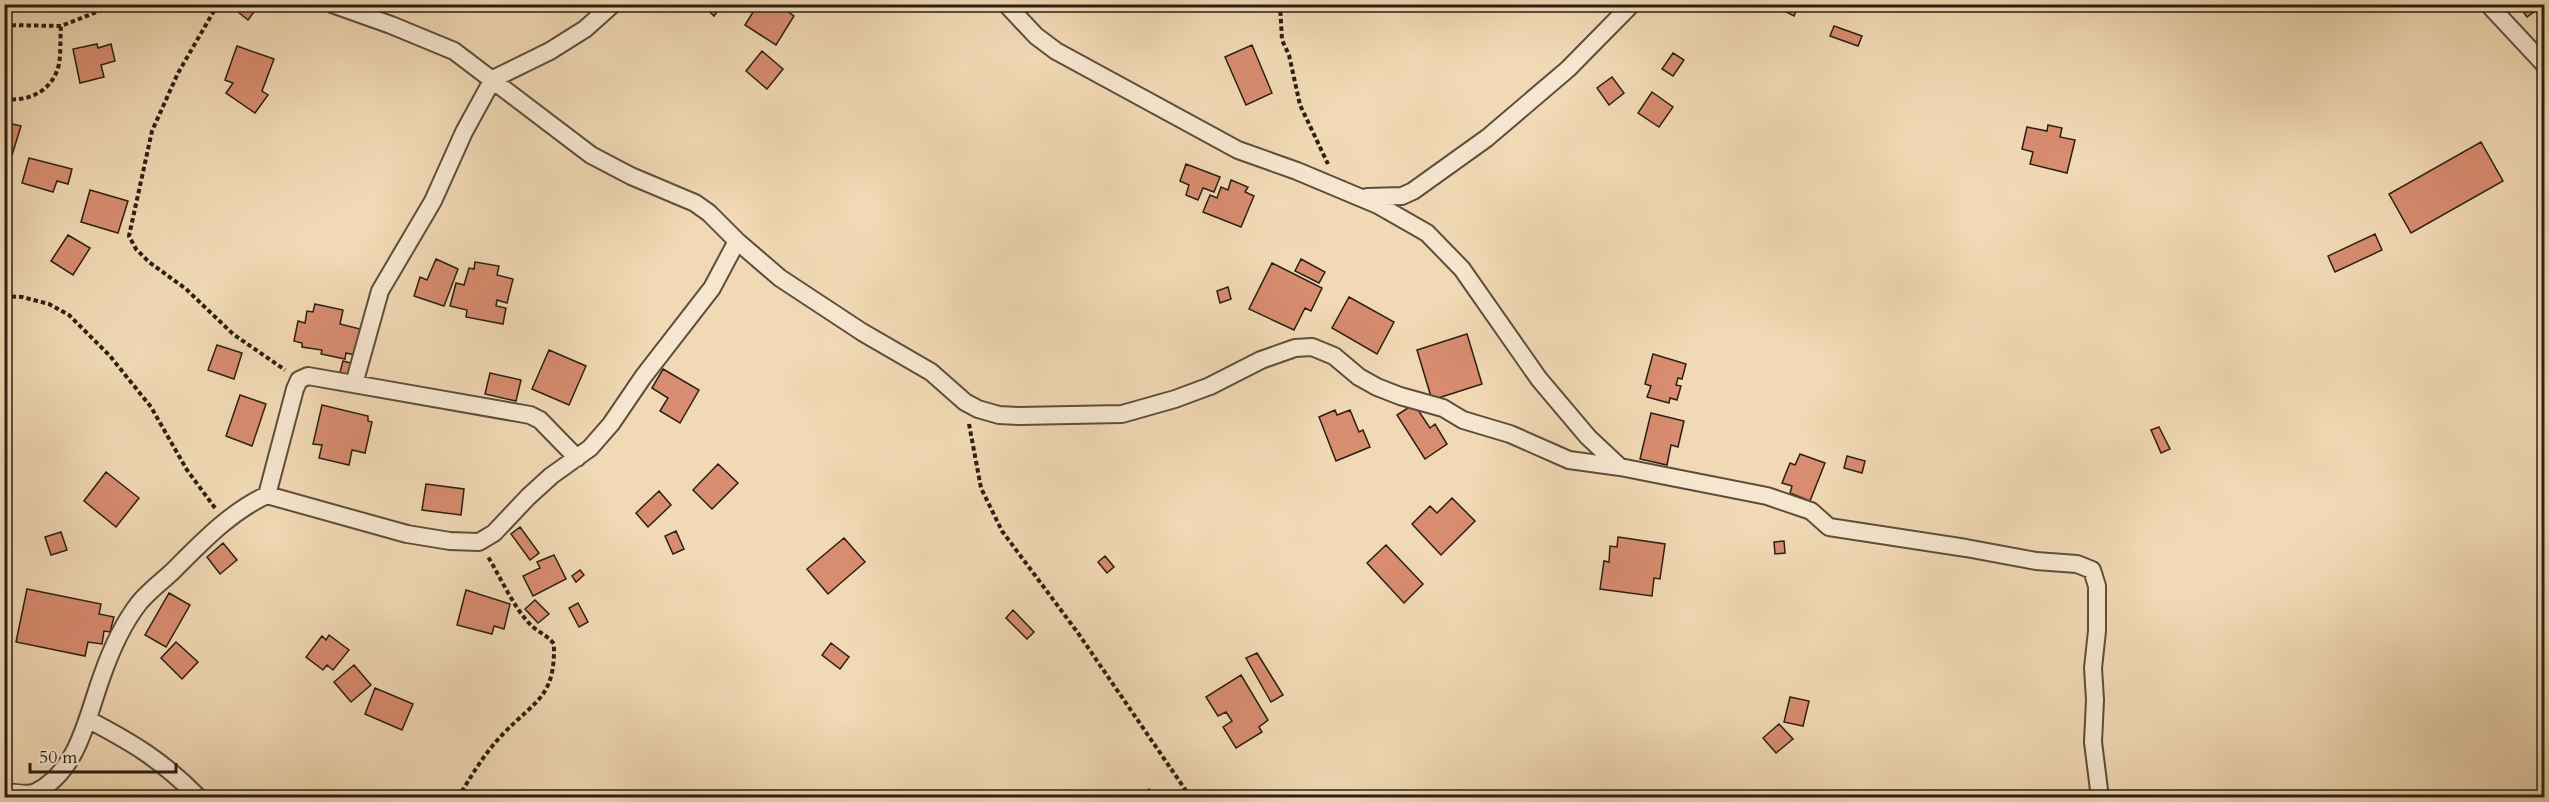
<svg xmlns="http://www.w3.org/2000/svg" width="2549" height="802" font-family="Cardo,serif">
<rect width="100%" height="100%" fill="#f1d9b5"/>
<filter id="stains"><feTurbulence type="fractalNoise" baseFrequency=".00333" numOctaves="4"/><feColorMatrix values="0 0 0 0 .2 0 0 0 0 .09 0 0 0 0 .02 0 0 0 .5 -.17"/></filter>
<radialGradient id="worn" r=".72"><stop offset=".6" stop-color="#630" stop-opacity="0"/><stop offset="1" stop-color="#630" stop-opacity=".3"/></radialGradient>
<path fill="#d88c70" stroke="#2c1f13" stroke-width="1.5" d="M228 4H260L248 20Z
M702 4H723L714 16Z
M758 4H777L794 16 776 45 745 25Z
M1771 4H1799L1794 16Z
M2522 4H2535L2538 9 2527 17 2519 6Z
M1834 26 1862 36 1858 46 1830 36Z
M97 44 98 48 111 44 115 61 101 65 104 77 80 83 73 49Z
M1252 45 1272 93 1246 105 1225 57Z
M237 46 274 59 262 91 268 95 255 113 226 93 233 83 225 80Z
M762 51 783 69 767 89 746 71Z
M1673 53 1684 60 1673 76 1662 69Z
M1612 77 1624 93 1609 105 1597 88Z
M1652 92 1673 107 1659 127 1638 113Z
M4 122 21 126 12 155 4 153Z
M2048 125 2062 128 2060 137 2075 140 2067 173 2030 164 2033 152 2022 149 2027 127 2047 131Z
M2481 142 2503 181 2411 233 2389 194Z
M29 158 72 169 68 184 57 181 53 192 22 183Z
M1186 164 1220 177 1214 192 1203 188 1198 200 1186 195 1189 185 1180 181Z
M1231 180 1248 187 1245 192 1254 196 1241 227 1203 212 1210 195 1217 198 1221 187 1228 190Z
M90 190 128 201 118 233 81 222Z
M2375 234 2382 250 2335 272 2328 256Z
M68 235 90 248 73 275 51 261Z
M436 259 458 269 444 306 414 296 420 277 427 280Z
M1301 259 1325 272 1319 283 1295 271Z
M475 262 499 266 497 275 513 279 507 303 497 300 496 306 506 308 503 324 466 317 467 310 450 306 456 283 464 285 469 268 474 269Z
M1272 263 1322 288 1311 311 1305 308 1294 330 1249 309Z
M1228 287 1231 299 1220 303 1217 291Z
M1349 297 1394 322 1377 354 1332 328Z
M315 304 343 310 340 324 360 329 355 355 346 353 345 359 321 354 322 350 302 347V343L294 341 298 321 305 323 307 311 313 312Z
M1467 334 1482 384 1432 400 1417 350Z
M217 345 242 353 234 379 208 370Z
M549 350 586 366 569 405 532 389Z
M1653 354 1686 364 1682 379 1678 378 1676 385 1681 386 1677 400 1670 398 1669 403 1647 397 1651 386 1645 384Z
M343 361 351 363 347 382 338 380Z
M663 369 699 390 680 423 660 411 668 398 652 388Z
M490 373 521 380 516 401 485 394Z
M240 395 266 404 252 446 226 436Z
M1414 404 1430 428 1435 424 1447 444 1425 459 1397 415Z
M322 405 368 416V421L372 422 365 453 352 450 349 465 319 458 322 445 313 444Z
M1335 410 1337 415 1350 410 1359 432 1363 430 1370 447 1336 461 1319 417Z
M1651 413 1684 421 1678 447 1671 445 1667 465 1640 459Z
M2159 427 2170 449 2161 453 2151 430Z
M1800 454 1825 463 1810 501 1790 493 1792 486 1782 483 1790 463 1795 465Z
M1847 456 1865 461 1862 473 1844 468Z
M718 464 738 483 712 509 693 490Z
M106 472 139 498 116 527 84 501Z
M426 484 464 489 461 515 422 510Z
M659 491 671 505 648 527 636 513Z
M1452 498 1475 521 1441 555 1412 524 1430 506 1437 513Z
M520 527 539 553 530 560 511 534Z
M676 531 684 549 673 554 665 536Z
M61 532 67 550 51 555 45 537Z
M1618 537 1665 544 1660 579 1654 578 1652 596 1600 589 1604 561 1609 562 1610 546 1617 547Z
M844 538 865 562 828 594 807 569Z
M1784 541 1785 553 1775 554 1774 542Z
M223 543 237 560 220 574 207 557Z
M1386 545 1423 584 1404 603 1367 563Z
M554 555 566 579 533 596 523 576 540 568 537 562Z
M1105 556 1114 567 1107 573 1098 562Z
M580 570 584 575 576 582 572 576Z
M27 589 101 604 99 614 114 617 110 632 104 631 102 644 88 642 85 656 16 642Z
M466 590 510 604 504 629 494 626 492 634 457 625Z
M169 593 190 605 166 647 145 635Z
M535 600 549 614 538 623 525 609Z
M578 603 588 622 579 627 569 608Z
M1013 610 1034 632 1027 639 1006 618Z
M329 635 349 650 333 670 327 665 323 670 306 657 322 636 326 640Z
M176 642 198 662 182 679 161 658Z
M831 643 849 657 840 669 822 655Z
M1257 653 1283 695 1271 702 1246 658Z
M354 665 371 685 351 702 334 682Z
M1241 675 1268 720 1259 727 1262 732 1236 748 1223 727 1232 721 1226 712 1218 716 1206 697Z
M375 688 413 704 402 730 365 714Z
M1790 697 1809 701 1803 726 1784 722Z
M1779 724 1793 739 1776 753 1763 738Z
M1149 789 1158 797 1142 798Z"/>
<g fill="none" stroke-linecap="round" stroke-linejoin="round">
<defs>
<path id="minor" d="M332 4 391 25 454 51 591 155 631 176 695 203 709 213 737 241 780 278 862 332 931 372 965 402 978 409 999 415 1019 416 1122 414 1175 399 1210 386 1261 360 1295 348 1312 347 1334 356 1359 377 1377 387 1400 396 1443 408 1463 420 1510 434 1569 460 1620 467
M1006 4 1036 36 1056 51 1238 150 1297 171 1378 205 1427 233 1462 269 1539 379 1588 437 1620 467 1767 496 1811 511 1829 527 1966 548 2036 561 2077 564 2092 570 2097 586V631L2093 668 2095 700 2093 742 2100 798
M2488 4 2544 64
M1367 197 1402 196 1413 191 1487 138 1568 69 1632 4
M354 384 380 291 433 201 464 132 493 79 550 51 585 29 613 4
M267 495 295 389 299 380 308 376 530 415 540 420 577 458
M89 720C133 743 163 761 199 798
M4 792C13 792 28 796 36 792 79 770 87 716 102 676 111 650 122 625 139 603 148 592 161 582 172 572 201 543 230 512 267 495L407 534 450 541 479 542 494 533 528 497 551 476 590 448 611 424 643 377 712 288 737 241"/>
</defs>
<use href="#minor" stroke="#5d4e3c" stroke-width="20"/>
<path stroke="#2c1f13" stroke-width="4" stroke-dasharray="4.5 3" stroke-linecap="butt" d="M218 4 178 73 152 131 129 236 136 249 149 262 186 289 233 334 285 370
M1280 4 1282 40 1289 55 1300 105 1328 164
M4 25 61 26 117 4
M4 99C29 102 53 91 59 64 61 52 60 38 61 26
M4 296 22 297 49 304 69 315 110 356 151 407 187 470 215 508
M969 424 981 488 1002 531 1078 633 1191 798
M458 798C471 776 486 751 504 733 537 699 555 697 554 644 548 636 540 633 533 627 515 611 500 576 487 555"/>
<use href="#minor" stroke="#f6e6cf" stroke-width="16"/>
</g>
<rect width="2549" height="802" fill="none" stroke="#f1d9b5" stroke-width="24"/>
<rect x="6" y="6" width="2537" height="790" fill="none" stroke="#2c1f13" stroke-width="3"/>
<rect x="12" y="12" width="2525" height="778" fill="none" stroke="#2c1f13" stroke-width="1.5"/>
<path d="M30 763v9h146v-9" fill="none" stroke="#2c1f13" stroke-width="3"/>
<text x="39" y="763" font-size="18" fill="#2c1f13" stroke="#f6e6cf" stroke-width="4.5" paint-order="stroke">50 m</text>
<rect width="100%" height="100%" filter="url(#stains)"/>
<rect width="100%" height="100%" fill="url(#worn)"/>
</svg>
